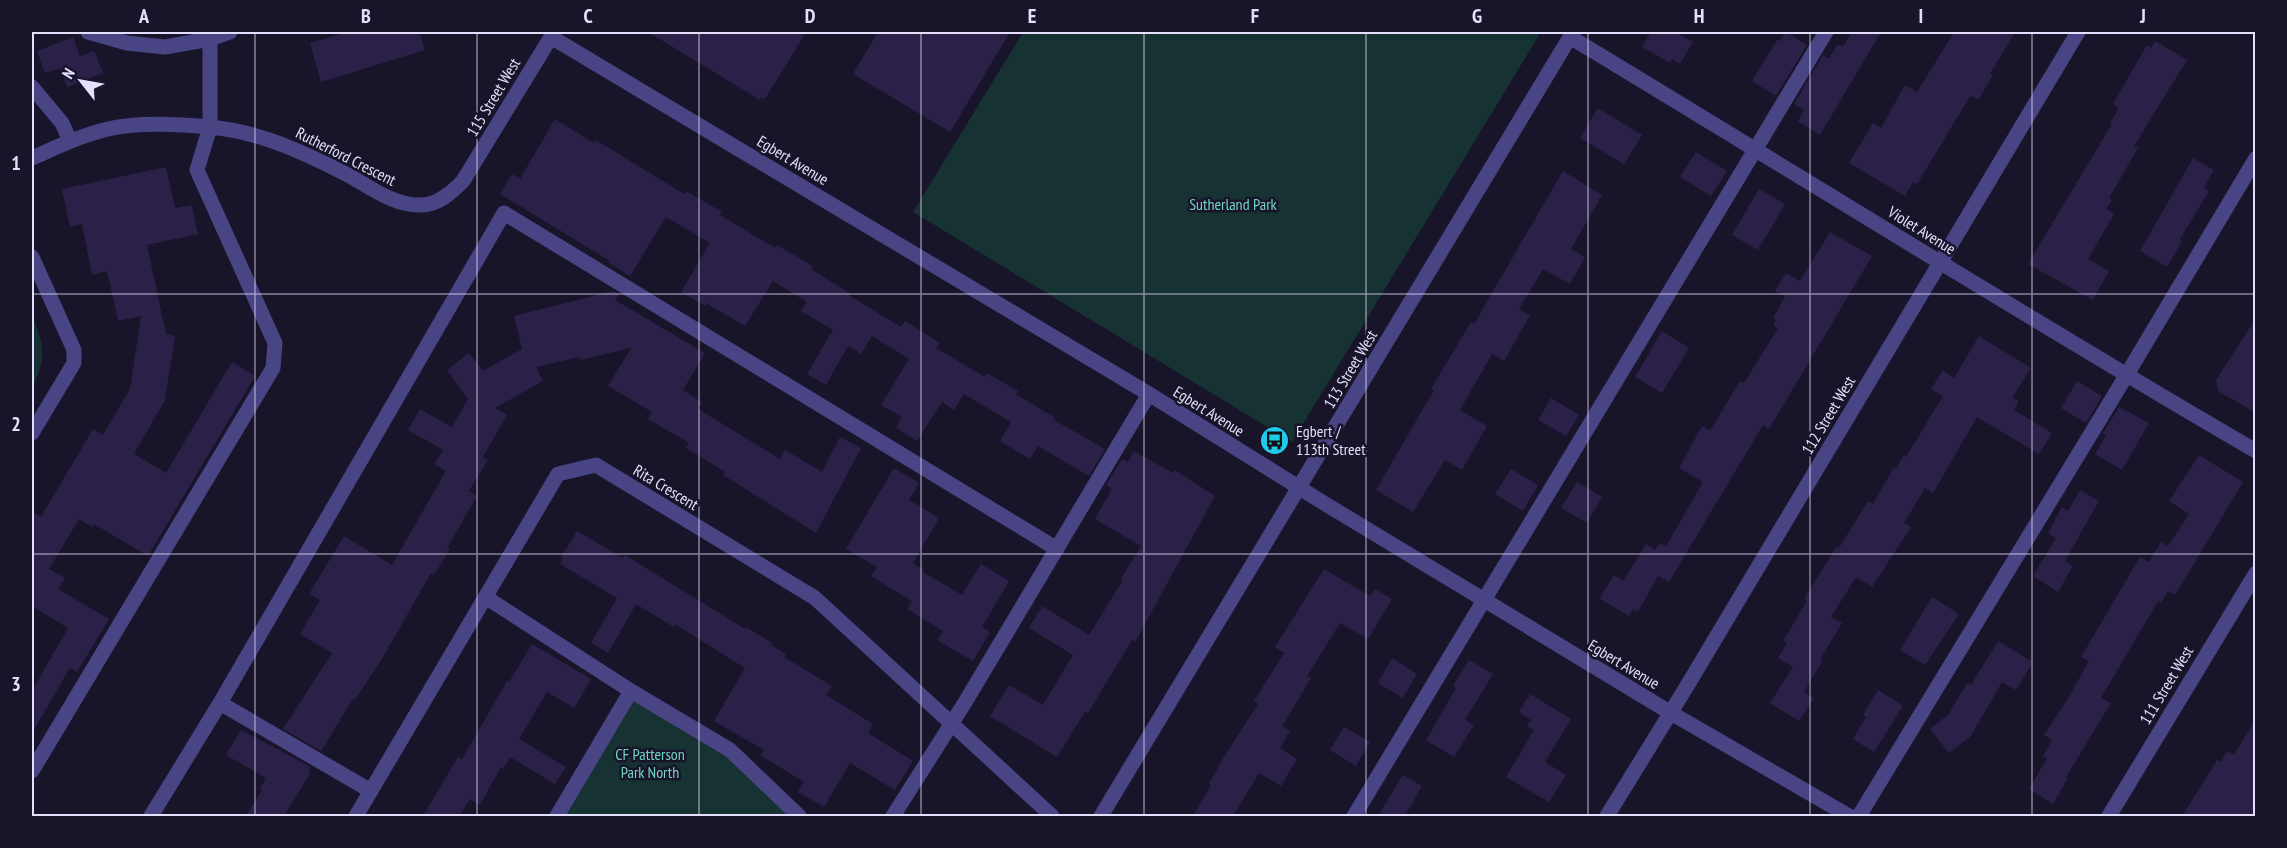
<svg xmlns="http://www.w3.org/2000/svg" width="2287" height="848" font-family="'PT Sans Narrow',sans-serif">
<rect width="100%" height="100%" fill="#181429"/>
<path fill="#173232" d="M1023 32H1541L1292 442 913 212Z
M32 316C44 343 47 360 32 387Z
M631 691 730 750 799 816H557Z"/>
<path fill="#2b2148" d="M348 32H419L425 50 321 82 310 43Z
M648 32H806L765 99 761 97 760 100Z
M878 32H1010L950 132 853 74Z
M1651 32H1675L1693 42 1680 64 1672 59 1670 63 1642 47Z
M1786 32 1807 45 1777 94 1774 95 1752 81 1777 40 1779 41Z
M1852 32H1881L1820 135 1798 121 1804 110 1794 104 1823 55 1829 59 1838 44 1843 47Z
M1954 32H2015L1990 74 1993 75 1978 100 1972 96 1969 98 1917 184 1913 182 1905 196 1849 163 1873 123 1881 128 1905 85 1917 92Z
M73 37 80 56 94 51 103 73 67 87 60 68 45 73 37 51Z
M2155 41 2187 60 2134 146 2138 148 2109 198 2112 200 2106 209 2114 214 2088 259 2109 271 2093 300 2028 264 2112 124 2110 123 2119 108 2113 104 2147 45 2151 48Z
M1598 108 1642 135 1624 164 1580 138Z
M555 119 594 143 596 140 684 194 686 191 722 212 720 215 775 248 777 245 813 266 811 269 851 294 850 296 901 327 905 321 940 343 936 348 985 377 987 373 1018 391 1016 394 1055 418 1054 420 1105 449 1089 476 1038 446 1030 459 1000 441 1011 422 964 394 954 410 942 402 917 441 896 428 902 417 881 405 909 359 872 336 861 354 848 346 826 385 807 374 833 330 801 311 807 302 773 281 745 326 706 303 705 306 681 292 710 243 666 217 630 276 609 263 610 261 500 194 512 174 520 179Z
M1696 152 1727 171 1711 196 1680 177Z
M2193 158 2214 170 2204 188 2209 191 2180 239 2182 241 2167 267 2140 251Z
M166 167 175 208 192 205 198 234 147 245 166 334 175 336 165 400 134 454 166 473 232 362 255 376 148 556 94 524 92 527 79 519 49 569 65 578 58 589 109 619 77 672 70 668 32 733V691L68 628 32 606V512L41 517 93 429 103 435 130 389 141 316 118 321 107 271 92 275 82 224 70 227 62 189Z
M1563 171 1602 195 1571 249 1585 257 1570 284 1543 269 1519 309 1530 315 1504 361 1492 354 1460 410 1487 426 1462 470 1445 460 1413 512 1376 490 1434 390 1431 389 1471 322 1474 324Z
M1759 189 1785 204 1758 250 1732 235Z
M1830 232 1872 256 1769 429 1763 425 1669 582 1658 576 1638 612 1633 609 1629 616 1600 599 1601 596 1614 575 1623 581 1646 544 1655 550 1660 543 1666 546 1703 482 1679 468 1702 426 1710 431 1740 381 1744 383 1778 328 1773 325 1776 320 1773 318 1785 296 1775 291 1786 273 1800 281Z
M613 291 619 294 615 300 705 353 683 390 702 402 698 409 780 459 785 450 822 472 840 437 861 448 816 533 723 475 725 472 686 448 689 443 648 419 652 412 608 386 631 348 580 360 579 357 536 367 543 381 495 408 507 415 483 457 488 460 469 491 477 496 447 548 450 549 434 575 431 573 383 657 355 700 353 699 321 751 283 729 332 653 300 634 320 600 309 594 344 536 392 565 446 471 434 464 443 450 408 430 420 409 452 427 468 399 447 370 469 353 483 371 522 349 514 316Z
M2256 318V413L2218 391 2216 380Z
M1662 331 1689 348 1662 393 1635 377Z
M1979 336 2031 368 2012 398 2019 401 2014 410 2052 433 2039 454 1977 417 1933 493 1925 488 1904 523 1911 527 1872 587 1856 577 1831 617 1842 623 1821 658 1823 660 1804 692 1814 698 1799 721 1770 703 1793 667 1778 658 1787 643 1783 641 1807 601 1804 599 1837 546 1839 548 1868 501 1873 504 1894 467 1896 469 1904 455 1906 457 1943 396 1931 389 1943 370 1954 378Z
M2077 381 2102 396 2086 423 2061 408Z
M1551 398 1579 415 1566 436 1538 420Z
M2119 407 2149 423 2122 470 2095 454 2106 435 2103 433Z
M1134 451 1173 473 1175 470 1215 496 1135 642 1132 640 1088 713 1085 712 1057 757 990 716 1009 685 1043 705 1073 655 1029 628 1042 606 1089 635 1123 580 1121 579 1141 546 1095 519 1112 489 1106 485 1122 459 1128 462Z
M2199 455 2243 482 2175 595 2168 591 2161 603 2158 601 2101 698 2111 703 2066 777 2068 778 2053 804 2029 789 2047 758 2043 756 2052 740 2044 735 2069 697 2089 661 2081 657 2140 557 2149 562 2161 542 2168 546 2189 514 2169 501Z
M894 468 919 483 909 500 939 518 913 563 924 570 923 572 962 595 981 564 1009 581 982 627 990 632 973 661 937 640 943 631 907 609 912 601 871 576 877 567 846 549Z
M1511 469 1538 485 1523 511 1495 494Z
M1577 482 1602 497 1587 523 1561 508Z
M2080 490 2099 501 2065 561 2073 566 2058 592 2033 576 2056 538 2048 533 2062 507 2068 511Z
M577 531 623 558 625 555 745 629 746 627 772 643 771 645 786 654 784 657 832 686 826 695 873 724 868 733 913 761 895 790 850 763 824 807 798 792 804 782 760 755 764 750 714 721 745 668 675 624 674 627 636 604 608 653 591 643 617 598 560 564 563 558 561 557Z
M1324 569 1370 596 1375 589 1392 599 1368 639 1340 623 1307 676 1311 678 1282 726 1290 731 1280 748 1297 759 1281 786 1259 773 1233 816H1193L1211 785 1209 784 1222 760 1258 704 1254 701 1284 653 1275 647Z
M1932 597 1959 614 1925 665 1900 650Z
M1998 641 2033 662 2016 690 2002 682 1970 737 1949 753 1930 729 1949 714 1967 683 1971 685Z
M532 644 591 679 574 708 547 692 519 739 566 767 555 784 510 757 503 769 501 767 480 805 470 799 459 816H423L458 757 462 759 507 681 509 682Z
M1392 658 1417 674 1403 698 1378 683Z
M1469 660 1493 674 1465 720 1474 725 1454 757 1426 740 1456 688 1453 686Z
M1878 690 1903 706 1874 752 1853 739 1866 717 1863 715Z
M1530 694 1571 719 1545 762 1566 775 1549 802 1506 777 1534 730 1527 726 1531 720 1519 712Z
M2256 718V808L2250 816H2182L2217 760 2221 762 2227 751 2234 755Z
M1344 727 1370 742 1356 766 1330 750Z
M241 730 311 767 309 770 311 772 284 816H246L262 790 260 789 266 778 226 755Z
M1403 775 1422 786 1405 816H1378Z"/>
<g fill="none" stroke-linecap="round" stroke-linejoin="round">
<path stroke="#494483" stroke-width="15" d="M88 32 127 43 165 47 210 39
M551 37 1149 394 1327 505 1671 713 1849 816
M1570 37C1799 175 2025 317 2256 451
M32 87 62 123 70 141
M32 158C57 147 82 135 108 129 137 122 179 124 209 127 258 131 303 152 346 174 369 186 393 206 421 205 438 205 452 192 463 181L554 32
M32 257 74 350V363L32 433
M487 598 631 691 730 750 799 816
M220 703 371 791
M32 771 273 368 275 343 197 170 210 127V39L230 32
M151 816 220 703 504 213 1057 549
M356 816 558 474 596 465 815 598 1052 816
M557 816 631 691
M893 816 964 704 1149 394
M1101 816 1573 32
M1354 816 1826 32
M1607 816 1687 686 2078 32
M1859 816 2126 376 2256 158
M2109 816 2256 573"/>
</g>
<path fill="none" stroke="#e3dffc" stroke-width="1.5" stroke-opacity="0.55" d="M255 32V816M477 32V816M699 32V816M921 32V816M1144 32V816M1366 32V816M1588 32V816M1810 32V816M2032 32V816M32 294H2256M32 554H2256"/>
<defs>
<symbol id="bus-disc" viewBox="-11 -11 22 22"><circle r="9.5" fill="#1fcbe8" stroke="#181429"/><path d="M-5-6H5V4H4V6H2V4H-2V6H-4V4H-5ZM-3.5-4V0h7V-4ZM-3.5 1.2v1.5H-2V1.2ZM2 1.2v1.5H3.5V1.2Z" fill="#111"/></symbol>
</defs>
<g fill-rule="evenodd">
<use href="#bus-disc" x="1258" y="424" width="33" height="33"/>
</g>
<g text-anchor="middle" dominant-baseline="central" stroke-width="5" stroke-linejoin="round" paint-order="stroke">
<g font-size="16" fill="#e3dffc" stroke="#181429">
<text transform="translate(493 97) rotate(-59)">115 Street West</text>
<text transform="translate(346 156) rotate(27)">Rutherford Crescent</text>
<text transform="translate(793 160) rotate(31)">Egbert Avenue</text>
<text transform="translate(1922 230) rotate(32)">Violet Avenue</text>
<text transform="translate(1350 369) rotate(-59)">113 Street West</text>
<text transform="translate(1209 411) rotate(32)">Egbert Avenue</text>
<text transform="translate(1828 415) rotate(-59)">112 Street West</text>
<text transform="translate(666 487) rotate(31)">Rita Crescent</text>
<text transform="translate(1624 664) rotate(31)">Egbert Avenue</text>
<text transform="translate(2166 685) rotate(-59)">111 Street West</text>
</g>
<g font-size="16" fill="#71d6c1" stroke="#181429">
<text x="1233" y="204">Sutherland Park</text>
<text x="650" y="754">CF Patterson<tspan x="650" dy="18">Park North</tspan></text>
</g>
<g font-size="16" fill="#e3dffc" stroke="#181429" text-anchor="start">
<text x="1296" y="431">Egbert /<tspan x="1296" dy="18">113th Street</tspan></text>
</g>
</g>
<rect width="2287" height="848" fill="none" stroke="#181429" stroke-width="66"/>
<g transform="translate(81 81) rotate(301)" stroke="#181429" stroke-width="4.5" paint-order="stroke">
<path d="M0-4.5L10 22L0 15L-10 22Z" fill="#e3dffc"/>
<text y="-9" font-size="16" font-weight="bold" text-anchor="middle" fill="#e3dffc">N</text>
</g>
<rect x="33" y="33" width="2221" height="782" fill="none" stroke="#e3dffc" stroke-width="2"/>
<g font-size="20" text-anchor="middle" font-weight="bold" fill="#e3dffc">
<text x="144" y="23">A</text>
<text x="366" y="23">B</text>
<text x="588" y="23">C</text>
<text x="810" y="23">D</text>
<text x="1032" y="23">E</text>
<text x="1255" y="23">F</text>
<text x="1477" y="23">G</text>
<text x="1699" y="23">H</text>
<text x="1921" y="23">I</text>
<text x="2143" y="23">J</text>
<text x="16" y="170">1</text>
<text x="16" y="431">2</text>
<text x="16" y="691">3</text>
</g>
</svg>
